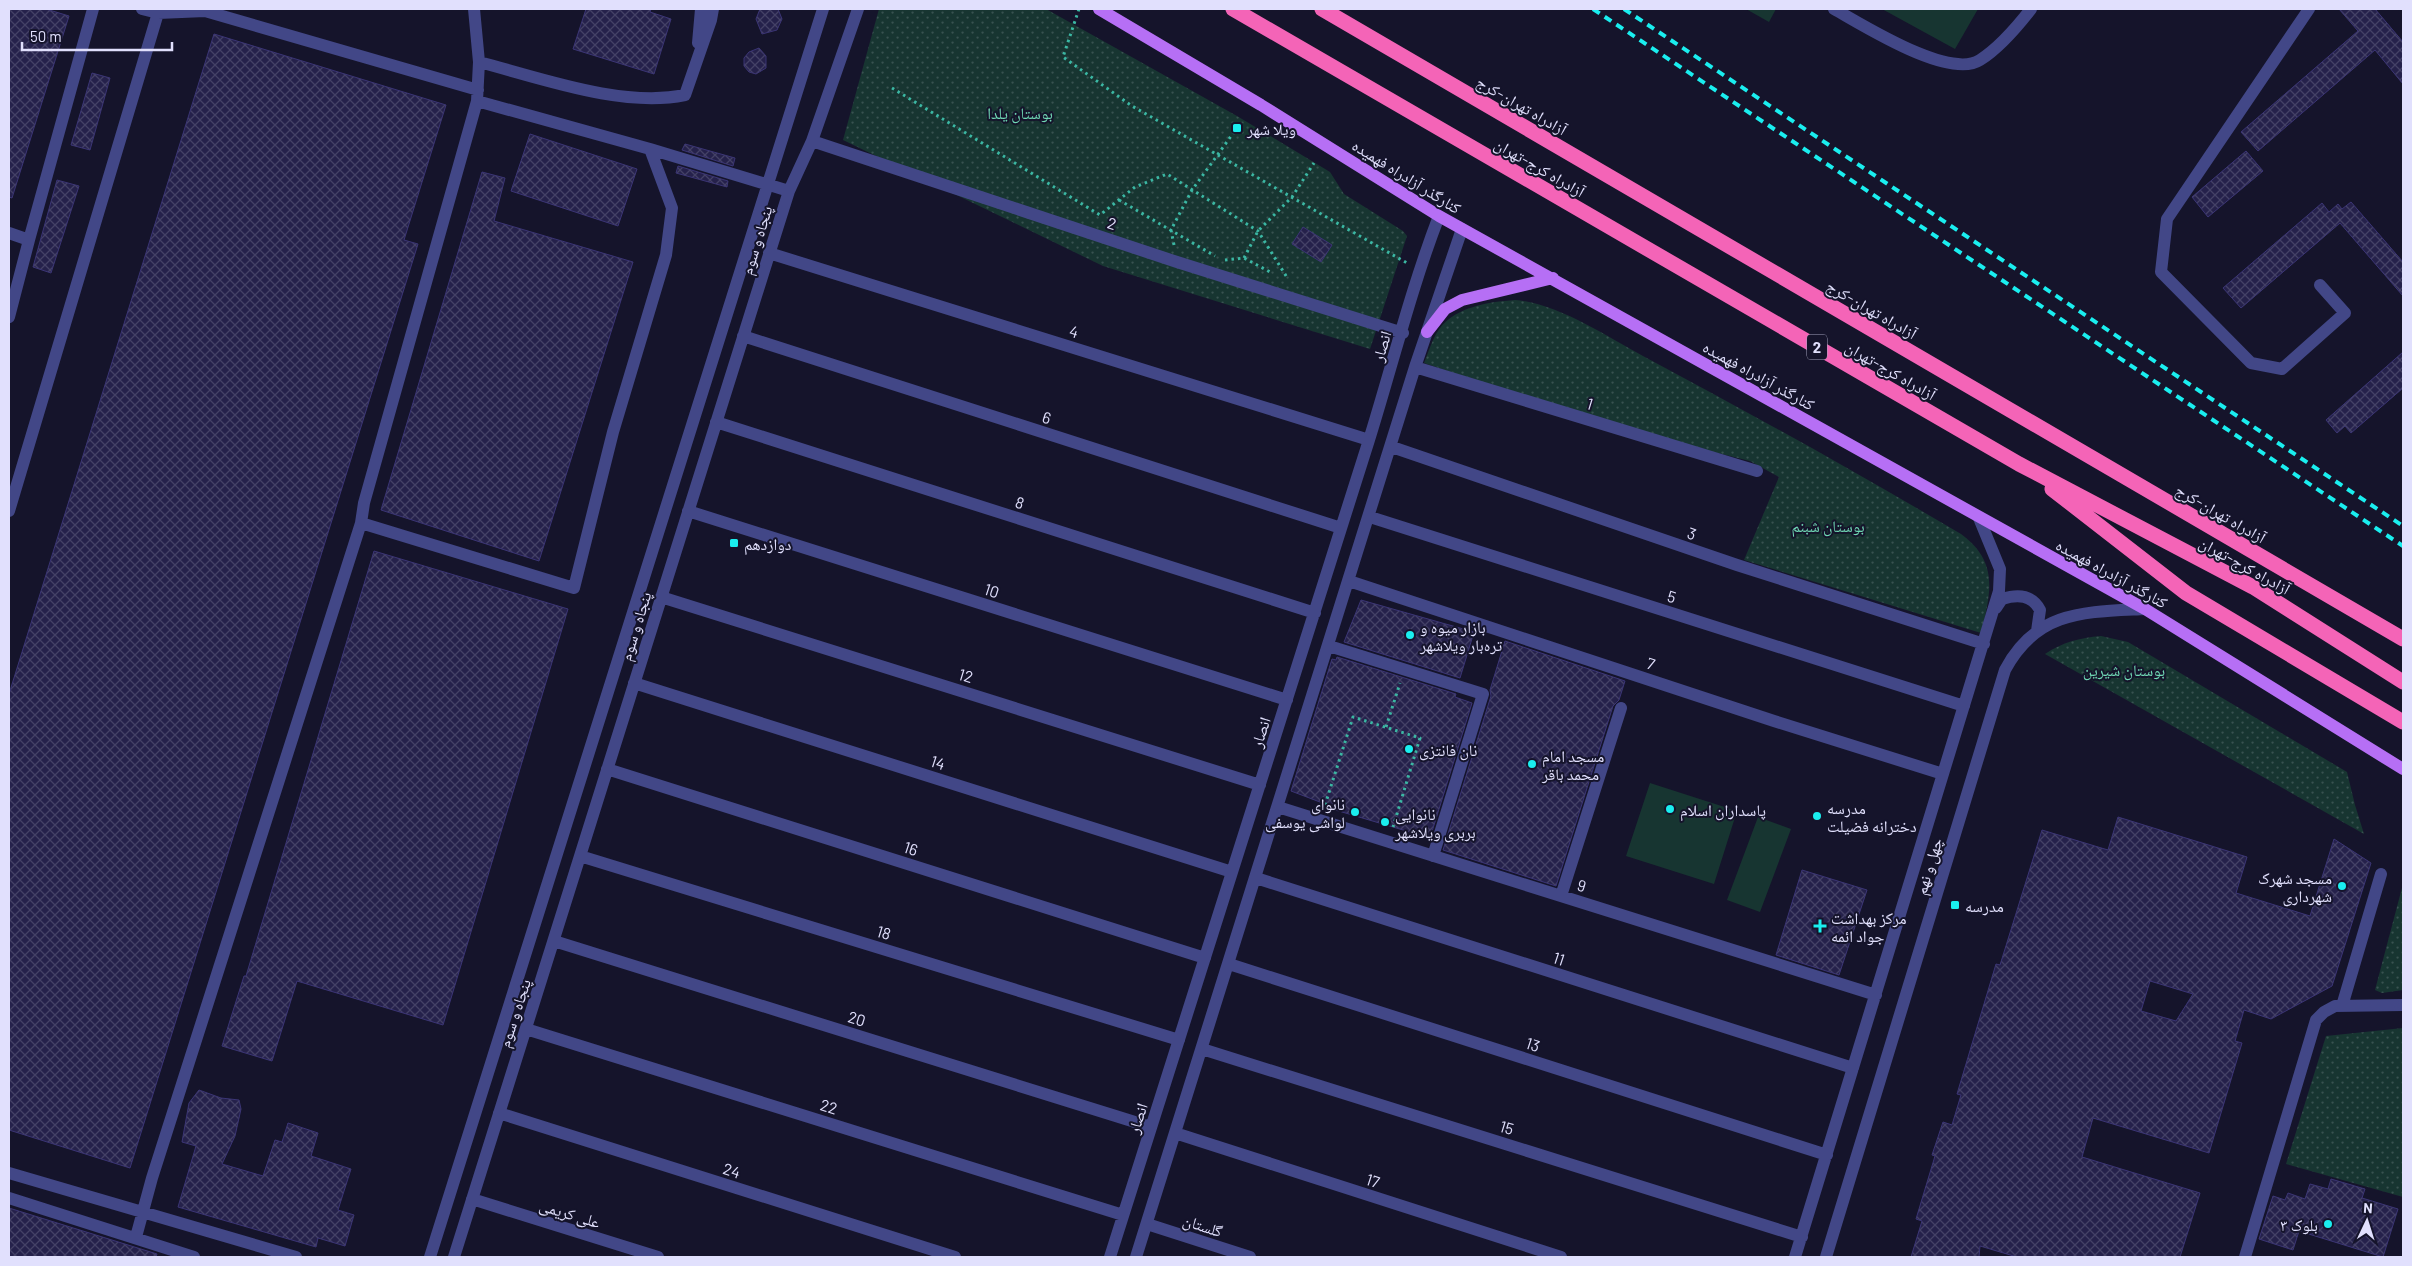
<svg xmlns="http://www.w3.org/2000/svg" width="2412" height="1266" font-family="Barlow,'Noto Naskh Arabic',sans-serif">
<defs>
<pattern id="park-dots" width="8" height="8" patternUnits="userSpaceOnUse" patternTransform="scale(1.25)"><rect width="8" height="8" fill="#173531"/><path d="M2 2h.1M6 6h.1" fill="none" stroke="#385250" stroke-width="1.8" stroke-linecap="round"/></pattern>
<pattern id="building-cross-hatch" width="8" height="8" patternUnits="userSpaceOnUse" patternTransform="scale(1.25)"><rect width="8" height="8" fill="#25214b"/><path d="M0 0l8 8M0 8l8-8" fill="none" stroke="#444166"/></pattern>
</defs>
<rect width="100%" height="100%" fill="#15142b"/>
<path fill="#173531" d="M1746 9H1776L1769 22Z
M1882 9H1978L1955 49Z
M1650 783 1737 811 1714 884 1626 856Z
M1758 817 1791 829 1760 912 1727 900Z"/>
<path fill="url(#park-dots)" d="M879 9H1046L1237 116 1330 172 1344 194 1403 231 1407 236 1370 349 1103 266 843 140Z
M1515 300C1557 303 1606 336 1643 356 1750 413 1856 472 1961 534 1999 562 1991 592 1981 633L1744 560 1779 477 1750 461 1677 443 1549 405 1424 363C1428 353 1431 343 1436 334 1451 307 1488 302 1515 300Z
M2101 636 2128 642 2347 772 2355 805 2364 834 2045 654C2063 642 2079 638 2101 636Z
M2403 884V990L2382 993 2375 990Z
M2403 1028V1197L2286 1164 2326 1036Z"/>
<path fill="url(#building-cross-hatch)" stroke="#3b3575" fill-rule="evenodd" d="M9 9H46L69 16 12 198 9 197Z
M586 9H651L650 12 671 19 654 74 573 49Z
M760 9H778L782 19 777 30 762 34 756 19Z
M2339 9H2375L2403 42V84L2375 50 2258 151 2241 132 2358 31Z
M214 34 446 105 404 240 418 244 130 1168 9 1130V694Z
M759 48 766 56V68L756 74 749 72 744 66V58L749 52Z
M92 73 110 78 90 150 71 145Z
M530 134 637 169 618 226 511 191Z
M685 144 735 158 733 166 682 150Z
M2246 151 2263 171 2208 217 2192 197Z
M678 166 728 181 727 187 676 173Z
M482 172 505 178 494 221 633 262 539 561 381 510Z
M57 180 79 186 51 273 33 267Z
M2351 202 2403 262V296L2340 223 2241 308 2223 288 2322 203 2329 212 2338 204 2342 209Z
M1303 227 1332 245 1321 262 1292 244Z
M2403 352V388L2351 433 2345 426 2337 433 2326 420Z
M374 551 568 609 443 1025 297 981 272 1061 222 1046 244 976H246Z
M1361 600 1474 632 1460 678 1344 642Z
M1505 641 1625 681 1619 700 1613 706 1556 886 1443 850 1491 696 1490 690Z
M1337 657 1456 694 1455 697 1472 703 1430 838 1332 809 1333 807 1291 791 1332 659 1336 660Z
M2118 817 2247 857 2236 893 2310 916 2334 839 2371 863 2332 986 2271 1019 2244 1010 2235 1041 2242 1043 2209 1153 2093 1118 2082 1157 2200 1193 2180 1257H2017L1980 1246 1979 1257H1911L1922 1221 1916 1219 1935 1156 1932 1155 1943 1122 1952 1125 1961 1095 1957 1094 1996 964 2000 965 2042 830 2108 850ZM2150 981 2193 994 2176 1021 2141 1011Z
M1802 870 1867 890 1839 975 1776 955Z
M199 1090 221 1098 239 1100 241 1109 235 1136 222 1164 263 1176 275 1140 282 1142 288 1123 318 1133 311 1156 351 1169 338 1210 354 1215 345 1246 318 1238 316 1247 178 1207 196 1146 182 1142 189 1103Z
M2331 1179 2365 1189 2362 1198 2398 1209 2383 1257 2299 1231 2293 1250 2259 1239 2273 1196 2285 1200 2288 1193 2305 1199 2310 1184 2328 1189Z
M9 1208 157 1254 156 1257H9Z"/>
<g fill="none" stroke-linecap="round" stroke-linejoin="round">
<path stroke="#3bb7a3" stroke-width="3" stroke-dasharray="2.5 4" stroke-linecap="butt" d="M1079 9 1063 57 1132 106 1407 263
M892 88 1100 215 1135 187 1167 174 1258 231 1288 279
M1119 200 1215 256
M1174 245 1171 230 1192 190 1237 128
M1244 258 1258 231 1292 197 1314 163
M1225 260 1244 258 1272 273
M1386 727 1400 683
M1325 805 1353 717 1420 738 1393 827"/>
<path stroke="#424787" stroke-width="12" d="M474 9 479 62 477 101 650 149 789 191
M1834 9C1863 25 1949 80 1980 60 1999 48 2017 27 2031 9
M2309 9 2167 219 2161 272 2251 363 2282 369 2345 313 2320 285
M158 13 205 11 478 90
M698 43 701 9
M479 62C541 78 622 108 685 95L711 20 713 9
M812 141 1177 262 1403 333
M9 233 29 240 9 317
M29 240 93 9
M769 253 1369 440
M743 336 1341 528
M1415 367 1757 471
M716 422 1315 613
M1392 447 1737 565 1984 644
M9 511 158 13 142 9
M688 511 1287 700
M1370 517 1964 706
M361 523 364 503 477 101
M1349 581 1774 721 1943 774
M661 597 1260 785
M1996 608 2002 599C2018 594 2032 595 2040 610L2037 631
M1329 646 1483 694 1433 856
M634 683 1232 872
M607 769 1205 958
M1278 807 1876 995
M580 856 1179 1040
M1256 878 1853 1068
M1561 896 1621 708
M554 941 1151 1127
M1229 964 1827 1155
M2342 1006 2381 874
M526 1029 1123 1215
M1202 1049 1802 1237
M499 1113 955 1257
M1175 1133 1561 1257
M9 1173 296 1257
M9 1198 194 1257
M472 1199 658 1257
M1147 1224 1250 1257
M136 1237 152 1178 361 523 574 588 613 432 666 255 672 208 650 149
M430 1257 823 9
M454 1257 789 191 812 141 858 9
M1110 1257 1369 440C1392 366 1411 289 1439 216
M1136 1257 1415 367 1462 229
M1795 1257 1999 591 2000 569 1979 518
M1826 1257 2005 670C2037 610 2085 612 2145 609
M2245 1257 2316 1020 2324 1012 2335 1006 2403 1005"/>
<path stroke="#b66ff5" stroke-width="12" d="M1099 9 1261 105 1439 216 2145 609 2403 769
M1427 332 1445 309 1462 300 1553 278"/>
<path stroke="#f464b7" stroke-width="15" d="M1233 9 2019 464 2253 587 2403 682
M1322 9 2403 639
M2052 489 2186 593 2403 722"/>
<path stroke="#1aeeef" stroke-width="4" stroke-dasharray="8 6" stroke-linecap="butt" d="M1593 9 2403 546
M1624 9 2403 526"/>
</g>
<g fill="#1aeeef" stroke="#15142b" stroke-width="2">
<rect x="1232" y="123" width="10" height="10" rx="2.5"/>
<rect x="729" y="538" width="10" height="10" rx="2.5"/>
<circle cx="1410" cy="635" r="5"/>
<circle cx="1409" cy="749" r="5"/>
<circle cx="1532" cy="764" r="5"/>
<circle cx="1670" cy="809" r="5"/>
<circle cx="1355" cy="812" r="5"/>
<circle cx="1817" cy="816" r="5"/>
<circle cx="1385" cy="822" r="5"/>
<circle cx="2342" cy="886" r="5"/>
<rect x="1950" y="900" width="10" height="10" rx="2.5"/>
<path d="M1817.5 918.5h5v5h5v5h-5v5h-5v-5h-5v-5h5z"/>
<circle cx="2328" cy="1224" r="5"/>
</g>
<g text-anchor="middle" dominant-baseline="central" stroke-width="4" stroke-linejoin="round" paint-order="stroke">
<rect fill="#15142b" stroke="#a4a3be" stroke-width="1" x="1807" y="334.5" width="20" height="25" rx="4"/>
<g font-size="15" font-weight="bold" fill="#e1e0fd">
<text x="1817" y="347">2</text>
</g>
<g font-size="16" fill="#e1e0fd" stroke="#15142b">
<text transform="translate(1522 105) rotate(30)">آزادراه تهران-کرج</text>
<text transform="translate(1540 167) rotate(30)">آزادراه کرج-تهران</text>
<text transform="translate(1407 176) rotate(32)">کنارگذر آزادراه فهمیده</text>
<text transform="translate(1112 223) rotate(18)">2</text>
<text transform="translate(756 240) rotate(-73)">پنجاه و سوم</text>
<text transform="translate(1872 309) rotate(30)">آزادراه تهران-کرج</text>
<text transform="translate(1074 331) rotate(17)">4</text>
<text transform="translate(1381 346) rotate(-73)">انصار</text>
<text transform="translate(1891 370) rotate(30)">آزادراه کرج-تهران</text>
<text transform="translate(1759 375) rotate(29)">کنارگذر آزادراه فهمیده</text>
<text transform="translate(1590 403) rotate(17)">1</text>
<text transform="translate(1047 417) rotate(18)">6</text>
<text transform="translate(1020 502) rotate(18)">8</text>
<text transform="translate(2221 513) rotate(30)">آزادراه تهران-کرج</text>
<text transform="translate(1692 533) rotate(19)">3</text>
<text transform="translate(2245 565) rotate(29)">آزادراه کرج-تهران</text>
<text transform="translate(2112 573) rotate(29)">کنارگذر آزادراه فهمیده</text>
<text transform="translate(992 590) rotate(18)">10</text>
<text transform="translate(1672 596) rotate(18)">5</text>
<text transform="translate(635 626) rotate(-73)">پنجاه و سوم</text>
<text transform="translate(1651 663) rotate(19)">7</text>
<text transform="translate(966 675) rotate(17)">12</text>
<text transform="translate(1260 732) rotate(-72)">انصار</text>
<text transform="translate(938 762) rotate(18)">14</text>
<text transform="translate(911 848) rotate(18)">16</text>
<text transform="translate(1928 866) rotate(-73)">چهل و نهم</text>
<text transform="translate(1582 885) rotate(17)">9</text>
<text transform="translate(884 932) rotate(17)">18</text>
<text transform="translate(1559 958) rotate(18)">11</text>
<text transform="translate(514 1013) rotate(-72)">پنجاه و سوم</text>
<text transform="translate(857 1018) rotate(17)">20</text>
<text transform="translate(1533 1044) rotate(18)">13</text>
<text transform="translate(829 1106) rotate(17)">22</text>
<text transform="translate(1137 1118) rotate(-72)">انصار</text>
<text transform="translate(1507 1127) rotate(17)">15</text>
<text transform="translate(732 1170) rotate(18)">24</text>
<text transform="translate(1373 1180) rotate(18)">17</text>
<text transform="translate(570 1213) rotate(17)">علی کریمی</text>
<text transform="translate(1203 1225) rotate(18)">گلستان</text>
</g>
<g font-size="16" fill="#70d9b5" stroke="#15142b">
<text x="1020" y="112">بوستان یلدا</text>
<text x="1828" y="525">بوستان شبنم</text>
<text x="2124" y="669">بوستان شیرین</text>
</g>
<g font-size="16" fill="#e1e0fd" stroke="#15142b" text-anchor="start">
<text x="1247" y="128">ویلا شهر</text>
<text x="744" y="543">دوازدهم</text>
<text x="1420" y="626">بازار میوه و<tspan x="1420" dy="18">تره‌بار ویلاشهر</tspan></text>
<text x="1419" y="749">نان فانتزی</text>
<text x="1542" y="755">مسجد امام<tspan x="1542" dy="18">محمد باقر</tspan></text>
<text x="1345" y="803" text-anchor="end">نانوای<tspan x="1345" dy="18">لواشی یوسفی</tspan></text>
<text x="1827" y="807">مدرسه<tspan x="1827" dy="18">دخترانه فضیلت</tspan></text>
<text x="1680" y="809">پاسداران اسلام</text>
<text x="1395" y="813">نانوایی<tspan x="1395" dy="18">بربری ویلاشهر</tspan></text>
<text x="2332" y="877" text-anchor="end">مسجد شهرک<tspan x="2332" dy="18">شهرداری</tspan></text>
<text x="1965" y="905">مدرسه</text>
<text x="1831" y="917">مرکز بهداشت<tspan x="1831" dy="18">جواد ائمه</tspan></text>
<text x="2318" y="1224" text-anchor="end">بلوک ۳</text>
</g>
</g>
<rect width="2412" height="1266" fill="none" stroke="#e1e0fd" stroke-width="20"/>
<g transform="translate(2367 1221) rotate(4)" stroke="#15142b" stroke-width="4" paint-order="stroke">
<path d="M0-4L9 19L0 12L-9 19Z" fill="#e1e0fd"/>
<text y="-8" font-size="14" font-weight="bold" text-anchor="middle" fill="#e1e0fd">N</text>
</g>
<path d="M22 42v8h150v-8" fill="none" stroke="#e1e0fd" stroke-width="2.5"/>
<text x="30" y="42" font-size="15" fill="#e1e0fd" stroke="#15142b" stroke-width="4" paint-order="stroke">50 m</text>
</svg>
